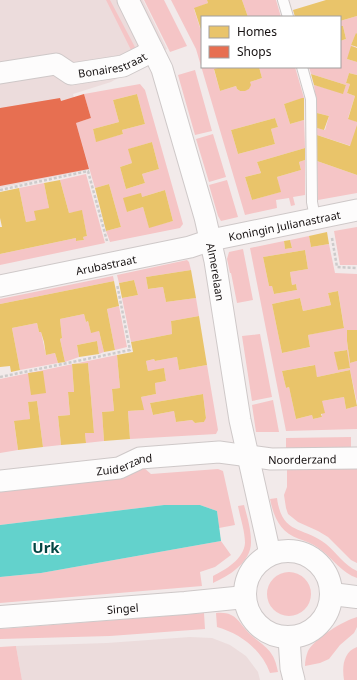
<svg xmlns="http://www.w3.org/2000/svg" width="357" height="680" font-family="'Noto Sans',sans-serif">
<rect width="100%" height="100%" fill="#f2eaea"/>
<path fill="#ecdcdc" d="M0 0H143L167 49 111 82 73 94 93 169 0 188Z
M190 637 212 638 230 645 246 656 258 672 260 680H22L16 646 107 643Z"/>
<path fill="#f5c5c6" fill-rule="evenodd" d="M106 0H110L137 51 133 54Z
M144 0H164L187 46 170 52Z
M171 0H207L208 3 194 9 202 34V67H222L214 70 220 91 236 86 237 89 240 91 249 89 250 82 262 78 259 67H295L304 98 284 104 290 124 304 120 305 148 257 162 261 173 245 177 252 200 280 192 277 177 301 170 299 162 305 160V195L293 197 295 205 291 206 289 198 276 200 277 208 245 215 196 49ZM275 118 278 127 271 129 275 144 238 154 231 130Z
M242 0H276L281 17H248Z
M357 16V34H356L351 45 357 48 347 59 357 62V75L349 73 346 83 350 84 347 93 355 96 348 118 357 122V148L317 135V128L325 130 329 116 317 113 314 85 343 93 346 85 311 74 309 67H340V41L346 39 343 26H340V21Z
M195 70 212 131 195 135 178 75Z
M140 84 145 90 183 224 180 228 110 242 106 231 121 227 109 184 95 188 76 123 91 118 84 94ZM137 94 145 124 122 130 123 134 96 141 93 129 119 122 113 100ZM152 142 159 169 142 174 145 183 126 189 120 167 132 163 129 149ZM165 190 173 221 149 227 143 207 127 212 142 197Z
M213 134 226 177 209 182 196 139Z
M317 161 357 175V193L318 200Z
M86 174 105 243 0 265V254L76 238 77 241 84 240 83 237 87 236 82 211 69 213 60 180Z
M227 180 238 217 221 221 218 216 209 185Z
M44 183 49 208 36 220 26 222 19 188Z
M357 227V265H340L334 231Z
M309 236 311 247 329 244 335 273 357 274V330H347V341L350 363 357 361V403L350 370 317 377 314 365 282 371 286 388 289 387 296 419 312 415 313 419 322 417V401L344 397 346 409 357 406V429L286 431 250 248 284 241 285 249 292 248 290 240ZM305 250 308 269 290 272 292 285 296 284 297 290 274 294 272 286H269L263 257ZM338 291 344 327 308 335 310 347 282 353 272 304 300 298 303 311 331 305 328 293ZM346 350 350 368 338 370 335 352Z
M243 249 253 300 237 303 231 273H230L227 259 229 252Z
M187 260 189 262 191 270 146 277 148 289 163 287 166 302 196 298 199 316 171 321 172 334 131 342 122 298 138 295 134 280 119 283 117 275Z
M113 276 114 281 0 304V299Z
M119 306 127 347 115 350 107 309Z
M84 314 86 322 88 321 91 332 99 331 104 352 99 354 97 341 77 345 79 357 65 362 60 339 62 338 60 319Z
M37 323 39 332H41L46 355 55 353 58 363 20 370 12 328Z
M260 334 272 397 252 401 242 336Z
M117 355 120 388 112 389 114 411 102 412 104 441 86 443 85 433H94L88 363 72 364 74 392 68 393 70 415 58 416 61 445 43 447 37 401 28 402 30 419 14 422 18 450 0 453V379C39 371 78 363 117 355Z
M177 357 179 370 207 365 218 430 216 434 130 439 128 411 143 410 141 397 156 394 155 383 166 381 164 369 148 371 146 361 154 359 155 361ZM203 394 206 417 204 422 195 423 192 420 176 422 174 411 153 415 150 403Z
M273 400 279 432H256L252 405Z
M351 437V448H286V438Z
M143 467 151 474 218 469 223 471 235 525 219 528 217 511 200 505H164L0 525V490Z
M357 467V563L351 560 328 537 318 531 298 522 288 514 286 508 284 495 287 487V470L294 468Z
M277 498C282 536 304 526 326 544 337 553 344 565 357 571V578C342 573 333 559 321 550 314 544 308 542 299 539 280 532 274 518 270 499Z
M244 505C247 516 251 529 251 541 252 562 229 576 213 583V576C225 570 244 559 245 543 245 531 240 517 238 506Z
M221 541 231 555 215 567 200 572 202 586 0 603V577L41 573Z
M267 594a22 22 0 1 1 44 0a22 22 0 1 1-44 0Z
M204 613 205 629 110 636 0 639V629Z
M216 613C237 611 238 623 251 635 266 648 274 650 278 672L270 673C261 649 241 634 217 627Z
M357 617V627L354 633 340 645 329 659 320 663 305 666C305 661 306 656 308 651 315 638 343 621 357 617Z
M16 646 22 680H0V647Z
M357 647V680H344C342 667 343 652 357 647Z"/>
<path fill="#63d2cc" d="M164 505H200L217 511 221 541 41 573 0 577V525Z"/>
<path fill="#e9c46a" d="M207 0H242L248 17H202V33L194 8 208 3Z
M326 0H357V16L340 21V17H295L293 10Z
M340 26H343L346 39 340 41Z
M356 33 357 34V47L351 45Z
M351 46 357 48V62L347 59Z
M222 67H259L262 78 250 82 251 85 249 89 245 91H240L237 89 236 86 220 91 214 69Z
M349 73 357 75V122L348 119 355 96 347 93 350 84 346 83Z
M311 74 346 85 343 94 314 85Z
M137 94 145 124 122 130 123 134 96 142 93 129 119 122 113 100Z
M302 98H304V120L290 124 284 104Z
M317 113 329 116 324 130 317 128Z
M275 118 278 127 271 129 275 144 238 154 231 130Z
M357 125V175L317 161V135L350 146Z
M152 142 159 169 142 174 145 183 126 189 120 167 132 163 128 149Z
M305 148V160L299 162 301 170 277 177 281 192 252 200 245 177 261 173 257 162Z
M60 180 69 213 82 210 87 236 83 237 84 240 76 241V238L0 254V227H2L0 218V192L19 188 26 222 36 220 34 211 49 208 44 183Z
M109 184 121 227 106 231 95 188Z
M165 190 173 221 149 228 143 207 127 212 123 198 141 193 142 197Z
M327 232 329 244 311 247 309 236Z
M290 240 292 248 285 249 284 241Z
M305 250 308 269 290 272 292 285 296 284 297 290 274 294 272 286H269L263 257Z
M191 270 196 298 166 302 163 287 148 289 146 277Z
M134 280 138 295 122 298 119 283Z
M114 281 119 306 107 309 115 350 104 352 99 331 91 333 88 321 86 322 84 314 60 319 62 338 60 339 65 362 58 363 55 353 46 355 44 342 41 332H39L37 323 12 328 20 370 11 372 10 366 0 367V304Z
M338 291 344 328 308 335 310 347 282 353 272 304 300 298 303 311 331 305 328 293Z
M199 316 207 365 179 370 177 357 155 361 154 359 146 361 148 371 164 368 166 381 155 383 156 394 141 397 144 410 128 411 130 439 104 441 102 412 114 411 112 389 120 388 117 355 133 352 131 342 172 334 171 321Z
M347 330H357V361L350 363 347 341Z
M97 341 99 354 79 357 77 345Z
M347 350 350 368 338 370 334 352Z
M88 363 94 433H85L86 443 61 445 58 416 70 415 68 392H74L72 364Z
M315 365 317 377 350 370 357 406 346 409 344 397 322 401 325 413 321 414 322 417 313 419 312 415 296 419 289 387 286 388 282 371Z
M43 371 46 393 31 395 28 373Z
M203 394 206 418 204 422 195 423 192 420 176 422 174 411 153 415 150 403Z
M37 401 43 447 18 450 14 421 30 419 28 402Z"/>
<path fill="#e76f51" d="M84 94 91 118 76 123 89 169 0 186V108L60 98 61 101Z"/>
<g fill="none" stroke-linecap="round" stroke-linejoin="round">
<defs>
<path id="service" d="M283 0 288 17
M302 67 311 99 312 202 315 218"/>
<g id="minor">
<path id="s1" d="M128 0 162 69 205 217 215 261 240 420 270 554"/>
<path id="s2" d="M0 73 56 64 71 74 123 66 143 56 152 49"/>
<path id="s3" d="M0 286 190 247 211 240 357 210"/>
<path id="s4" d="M0 481 119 468 140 458 219 452 271 459 357 458"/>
<path d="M289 638 291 668 294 680"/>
</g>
<g id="secondary">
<circle cx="288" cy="594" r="43"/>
<path d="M332 594 357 597"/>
<path id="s5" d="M0 617 185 603 245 597"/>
</g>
</defs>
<use href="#service" stroke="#cec8c8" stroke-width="12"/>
<use href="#minor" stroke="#cec8c8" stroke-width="23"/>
<use href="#secondary" stroke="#cec8c8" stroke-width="24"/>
<path stroke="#cdcbcb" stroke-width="2.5" stroke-dasharray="3 2" stroke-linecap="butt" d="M0 190 88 171 107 241
M332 238 337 267 357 268
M0 377 130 350 117 284"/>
<use href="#service" stroke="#fdfcfc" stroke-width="10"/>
<use href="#minor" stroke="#fdfcfc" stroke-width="21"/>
<use href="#secondary" stroke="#fdfcfc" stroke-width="22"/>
</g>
<g text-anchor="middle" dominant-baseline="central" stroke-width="4" stroke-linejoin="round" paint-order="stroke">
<g font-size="11" fill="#151010" stroke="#fff">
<text stroke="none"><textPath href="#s2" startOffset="117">Bonairestraat</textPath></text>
<text stroke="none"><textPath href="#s3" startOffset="291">Koningin Julianastraat</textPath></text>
<text stroke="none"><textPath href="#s3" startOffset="108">Arubastraat</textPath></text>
<text stroke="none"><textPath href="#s1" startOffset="287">Almerelaan</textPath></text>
<text stroke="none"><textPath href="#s4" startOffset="306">Noorderzand</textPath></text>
<text stroke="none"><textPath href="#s4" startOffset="126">Zuiderzand</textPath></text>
<text stroke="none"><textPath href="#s5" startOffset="123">Singel</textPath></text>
</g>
<g font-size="15" font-weight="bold" fill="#034643" stroke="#fff">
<text x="46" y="547">Urk</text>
</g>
</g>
<rect x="201" y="16" width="140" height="52" fill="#ffffff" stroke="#a19f9f"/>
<rect x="209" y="26" width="20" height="12" fill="#e9c46a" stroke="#a19f9f"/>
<text x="237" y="36" font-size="12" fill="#151010">Homes</text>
<rect x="209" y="46" width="20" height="12" fill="#e76f51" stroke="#a19f9f"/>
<text x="237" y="56" font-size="12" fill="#151010">Shops</text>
</svg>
